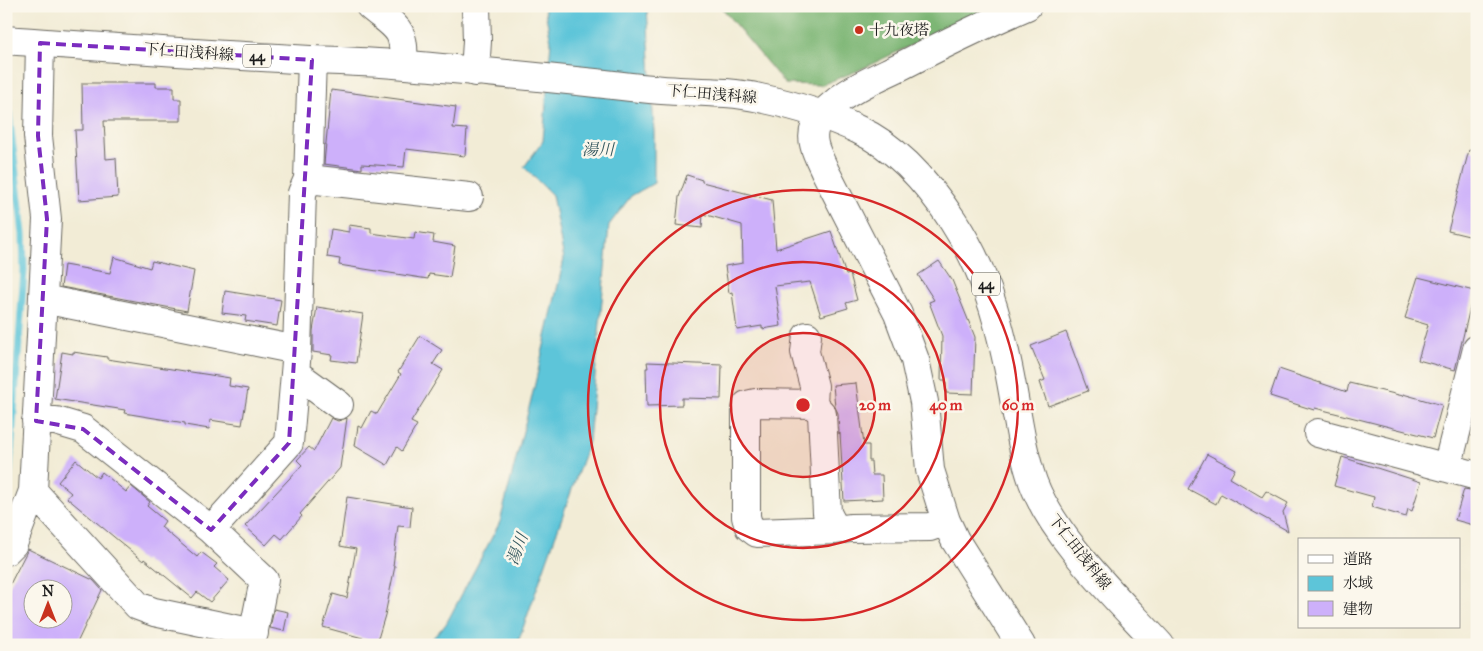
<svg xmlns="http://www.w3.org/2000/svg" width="1483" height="651" font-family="'IM FELL Great Primer','Noto Serif JP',serif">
<rect width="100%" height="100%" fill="#fbf7ec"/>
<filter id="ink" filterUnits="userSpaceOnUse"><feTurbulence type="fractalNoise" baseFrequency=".02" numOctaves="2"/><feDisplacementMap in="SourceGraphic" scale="10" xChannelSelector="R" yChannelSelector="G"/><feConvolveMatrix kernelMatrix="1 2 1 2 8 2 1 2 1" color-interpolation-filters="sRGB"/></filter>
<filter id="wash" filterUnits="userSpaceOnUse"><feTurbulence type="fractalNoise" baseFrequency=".0096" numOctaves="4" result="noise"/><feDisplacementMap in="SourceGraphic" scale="20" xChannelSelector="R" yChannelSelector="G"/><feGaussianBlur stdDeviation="1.12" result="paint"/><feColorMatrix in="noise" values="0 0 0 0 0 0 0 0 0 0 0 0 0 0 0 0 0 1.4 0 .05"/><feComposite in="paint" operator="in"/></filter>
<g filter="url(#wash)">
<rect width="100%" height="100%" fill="#f2ecd6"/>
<path fill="#7db674" stroke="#4c6948" d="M720 6H994L857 71 821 85 785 84Z"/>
<path fill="#5dc5d9" stroke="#3c707a" d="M544 6H647L654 132V183L631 196 609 225 589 441 517 645H426L446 624 500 522 534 388 564 259 552 195 524 167 543 141 551 41Z"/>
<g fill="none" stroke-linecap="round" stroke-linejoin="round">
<path stroke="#5dc5d9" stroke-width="7" d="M6 88 23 234 24 271 8 494 6 501"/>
</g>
<g id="blocks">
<path fill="#cdb0fa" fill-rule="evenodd" d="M82 83H156V87H174V99H181V121H104L106 159 116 158 118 197 79 200 75 130H83Z
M331 90 456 107 453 128 467 129 465 156 406 149 404 167 362 164V169L324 164Z
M1469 150 1477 151V238L1448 231Z
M687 175 702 180V182L772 200 776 249 831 231 846 275 850 274 857 300 846 303 848 308 821 316 810 282 775 286 781 326 762 329V326L737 330 732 292 729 293 725 266 743 263 742 225 703 214 702 228 676 225 679 197Z
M349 225 371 228V233L414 239 415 232 434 235 433 242 455 246 450 277 429 274 428 279 339 265 340 259 327 257 331 229 349 232Z
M114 257 150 268 152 261 194 271 187 311 61 287 64 265 110 273Z
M939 261 952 280 975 337 973 394 946 393V380H941L942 336 929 302 934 300 918 275Z
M1418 277 1474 291 1455 370 1418 360 1428 325 1405 318Z
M225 291 281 300 277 326 245 321 246 316 222 313Z
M317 307 363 314 356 363 331 360 332 355 313 352V331Z
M1066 332 1088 391 1048 406 1040 382 1045 380 1031 346Z
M420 336 442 350 433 364 443 370 411 422 417 425 402 451 397 447 387 465 355 446 358 426 362 428 371 411 377 414 401 374 398 372Z
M62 352 73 354V352L107 357V359L230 378 229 386 248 389 242 425 210 420 209 429 185 425V423L124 413 125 410 55 399Z
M647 362 722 365 721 399 682 398V405L647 406 646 368H648Z
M1279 369 1347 392 1349 383 1403 396V394L1442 405 1433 438 1315 408 1314 410 1270 396Z
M856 383 864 445H869V461H871L872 475H882L883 499 844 501 840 433 839 434 838 413 835 407 833 385Z
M331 418 338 421 347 418 340 468 300 514 302 516 282 539 276 534 266 545 245 526 302 465 297 460 309 447 314 451Z
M1207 454 1235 469 1230 478 1262 497 1266 491 1288 503 1283 512 1288 531 1221 494 1216 504 1188 489Z
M1342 457 1421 482 1412 511 1408 509 1406 517 1372 507 1374 497 1334 486Z
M76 460 98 478 102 472 126 492 131 486 150 502 147 506 165 521 161 527 197 557 201 552 217 564 214 567 229 580 210 602 197 592 192 598 144 559 143 561 67 498 71 493 58 482Z
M1464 489 1477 491V526L1455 520Z
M347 497 412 507 410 527 398 526 393 566H395L385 615 377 642 323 627 333 594 347 598 356 549 340 546Z
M28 549 93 580 102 590 76 645H6V592ZM32 588H62V618H32Z
M274 609 288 612 284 631 270 628Z"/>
</g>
</g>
<g filter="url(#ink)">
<use href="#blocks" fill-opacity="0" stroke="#67655d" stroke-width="1"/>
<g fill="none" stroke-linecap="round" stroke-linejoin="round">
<defs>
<path id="minor" d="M370 6C396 28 406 28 403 64
M475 72 477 41 476 6
M308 179 469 197
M43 299 297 350
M807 336 805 352 814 386 813 404 822 414 827 513 836 530
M295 373 339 405
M813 404 756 403 747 405 746 410V517L749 527 757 533 836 530 850 528 930 527 946 521
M36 421H56L83 429 211 530 264 580 251 645
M1318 433 1477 476
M1447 468 1477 349
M33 491 138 606 154 612 254 633
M211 530 289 443 297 350 302 193 308 179 312 60
M6 551 13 544 33 491 47 219 38 136 40 43
M1021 645 955 540 946 521 930 470 924 402 915 360 898 314 825 171C819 157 809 142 815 127 819 117 828 108 837 101 856 86 881 76 903 65 944 44 985 24 1027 6"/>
<path id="major" d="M6 40C107 48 208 54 310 60 342 61 374 62 406 65 472 70 539 77 605 84 630 87 654 90 679 91 706 92 734 92 760 98 793 105 828 115 859 130 898 148 930 186 953 221 983 267 997 313 1008 366 1016 404 1020 445 1033 482 1054 539 1119 600 1160 645"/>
</defs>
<use href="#minor" stroke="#67655d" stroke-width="30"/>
<use href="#major" stroke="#67655d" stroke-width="30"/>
<use href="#minor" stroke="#fff" stroke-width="28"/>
<use href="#major" stroke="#fff" stroke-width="28"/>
</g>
</g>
<path fill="none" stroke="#7b2cbf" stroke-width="4" stroke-dasharray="10 6" stroke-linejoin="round" d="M40 43 312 60 289 443 211 530 83 429 36 421 47 219 38 136Z"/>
<circle cx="803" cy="405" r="72" fill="#d62828" fill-opacity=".12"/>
<g fill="none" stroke="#d62828" stroke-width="2.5">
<circle cx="803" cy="405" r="72"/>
<circle cx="803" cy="405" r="143"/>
<circle cx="803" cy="405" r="215"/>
</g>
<circle fill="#c8321e" stroke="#fbf7ec" stroke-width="2" cx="859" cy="30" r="5"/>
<g text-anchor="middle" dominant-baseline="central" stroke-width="5" stroke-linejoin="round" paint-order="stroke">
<g fill="#fbf7ec" stroke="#5f5e5a" stroke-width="1">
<rect x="243" y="44.5" width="28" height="23" rx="4"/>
<rect x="972" y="272.5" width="28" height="23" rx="4"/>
</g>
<g font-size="14" font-weight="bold" fill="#1c1c1c">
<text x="257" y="56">44</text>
<text x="986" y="284">44</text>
</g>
<g font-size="15" fill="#1c1c1c" stroke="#fbf7ec" text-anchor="start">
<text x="869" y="30">十九夜塔</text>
</g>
<g font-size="15" fill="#1c1c1c" stroke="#fbf7ec">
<text transform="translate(189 52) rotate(4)">下仁田浅科線</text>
<text transform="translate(712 94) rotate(5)">下仁田浅科線</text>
<text transform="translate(1080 552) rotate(52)">下仁田浅科線</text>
</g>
<g font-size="16" font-style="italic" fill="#33575e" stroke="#fbf7ec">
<text x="598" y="149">湯川</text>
<text transform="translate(517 549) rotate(-69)">湯川</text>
</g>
</g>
<circle cx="803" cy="405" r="8" fill="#d62828" stroke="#fbf7ec" stroke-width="2.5"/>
<g font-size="15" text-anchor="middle" font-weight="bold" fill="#d62828" stroke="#fbf7ec" stroke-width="5" stroke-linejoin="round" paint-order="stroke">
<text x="875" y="410">20 m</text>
<text x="946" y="410">40 m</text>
<text x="1018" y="410">60 m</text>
</g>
<rect width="1483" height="651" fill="none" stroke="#fbf7ec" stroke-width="25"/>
<rect x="1298" y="538" width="162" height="90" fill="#fbf7ec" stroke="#a29f99"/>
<rect x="1308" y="555" width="25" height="8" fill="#ffffff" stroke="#a29f99"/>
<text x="1343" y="564" font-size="15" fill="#1c1c1c">道路</text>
<rect x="1308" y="576" width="25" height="15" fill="#5dc5d9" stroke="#a29f99"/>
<text x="1343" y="588" font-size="15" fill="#1c1c1c">水域</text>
<rect x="1308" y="601" width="25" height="15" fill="#cdb0fa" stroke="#a29f99"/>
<text x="1343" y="614" font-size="15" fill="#1c1c1c">建物</text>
<g transform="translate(48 604)"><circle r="24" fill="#fbf7ec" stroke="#a29f99"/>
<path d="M0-4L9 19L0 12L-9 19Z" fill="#c8321e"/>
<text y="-8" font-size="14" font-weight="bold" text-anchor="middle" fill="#1c1c1c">N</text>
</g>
</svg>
